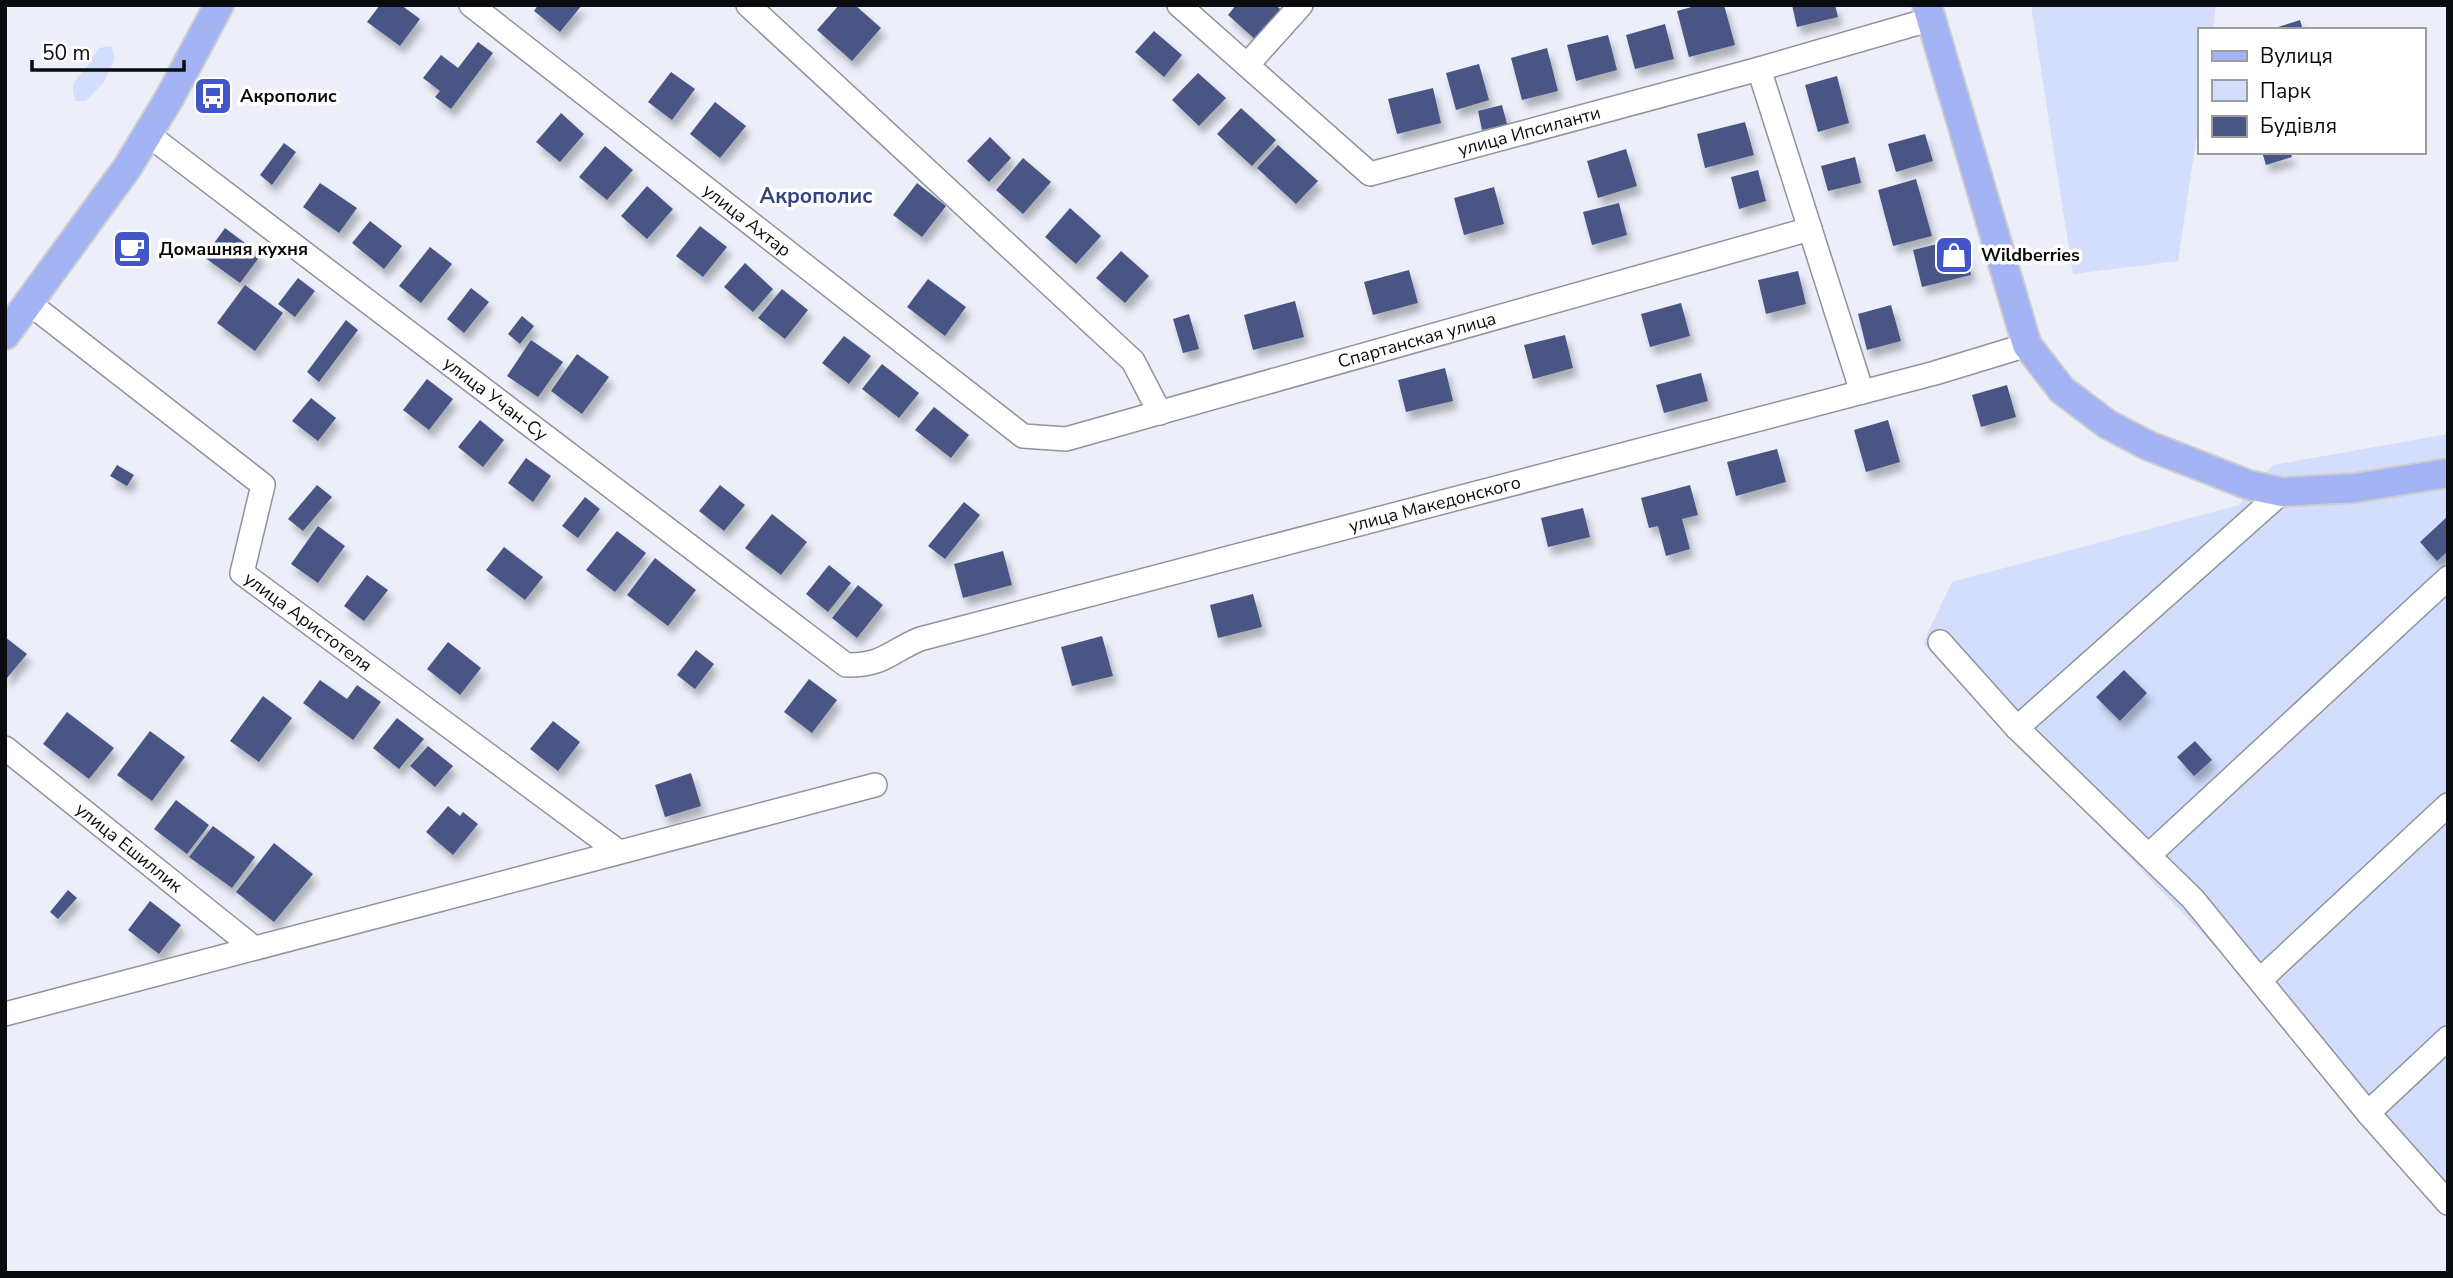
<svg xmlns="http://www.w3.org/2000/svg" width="2453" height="1278" font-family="'Nunito Sans',sans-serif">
<defs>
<filter id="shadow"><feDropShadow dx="4.5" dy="8" stdDeviation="3.5" flood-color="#0004"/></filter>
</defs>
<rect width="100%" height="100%" fill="#eceff9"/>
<path fill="#d3ddfc" d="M2031 5H2216L2213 30H2199V120L2178 261 2073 274Z
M111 46 115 58 104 82 86 101H76C69 86 75 80 85 69 90 63 94 55 99 48Z
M2448 434V1189L1923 643 1952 582 2239 505 2273 465Z"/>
<path fill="#485685" filter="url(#shadow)" d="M380 5H401L420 19 400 46 367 22Z
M538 5H582L560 32 534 11Z
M839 5H855L881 28 852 61 817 30Z
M1236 5H1276L1283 12 1257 41 1228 15Z
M1699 5H1724L1735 45 1689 57 1677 11Z
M1792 5H1835L1838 17 1797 27Z
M2300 20 2303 30H2272V29Z
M1665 24 1674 59 1635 69 1626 35Z
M1154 31 1182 55 1164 77 1135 52Z
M1608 35 1617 70 1576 81 1567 45Z
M478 42 493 53 451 109 435 97 440 91 423 78 441 55 458 68Z
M1547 48 1558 91 1522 100 1511 58Z
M1479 64 1489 100 1456 110 1446 73Z
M671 72 695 89 672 120 648 102Z
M1198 73 1226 98 1199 126 1172 100Z
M1837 76 1849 123 1818 132 1805 85Z
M1433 88 1441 123 1397 134 1388 99Z
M715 102 746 126 720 158 690 134Z
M1502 105 1507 124 1482 130 1478 111Z
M1241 108 1276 140 1252 166 1217 134Z
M561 113 584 134 560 162 536 142Z
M1745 122 1754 155 1705 168 1697 134Z
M1925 134 1933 161 1896 172 1888 144Z
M990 137 1011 158 989 182 967 161Z
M284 143 296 152 272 185 260 175Z
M1278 145 1318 181 1296 204 1257 168Z
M605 146 633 170 607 200 579 177Z
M1626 149 1637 186 1598 198 1587 161Z
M2262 152H2290L2292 157 2266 165Z
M1855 157 1861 183 1828 191 1821 166Z
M1023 158 1051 182 1023 214 996 190Z
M1758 170 1766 201 1739 209 1731 177Z
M1916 179 1932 236 1893 246 1878 190Z
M320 183 357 208 339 233 303 207Z
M917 183 946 206 922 237 893 215Z
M647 186 673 209 647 239 621 216Z
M1494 187 1504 224 1464 235 1454 198Z
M1619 203 1627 235 1592 245 1583 212Z
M1070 208 1101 236 1076 264 1045 237Z
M370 221 402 246 384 269 352 243Z
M700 226 727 247 703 277 676 256Z
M225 228 261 255 240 283 204 257Z
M1962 238 1971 275 1922 287 1913 250Z
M430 247 452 264 421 303 399 286Z
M1121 251 1149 276 1125 303 1096 278Z
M745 263 773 289 753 312 724 287Z
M1409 270 1418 303 1373 315 1364 282Z
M1798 271 1806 304 1766 314 1758 280Z
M298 278 315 291 295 317 278 304Z
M928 279 966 307 945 336 907 307Z
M245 285 283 313 255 351 217 323Z
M471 288 489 302 464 333 447 319Z
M782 289 808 310 785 339 758 318Z
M1295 301 1304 337 1253 350 1244 315Z
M1681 303 1690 336 1650 347 1641 314Z
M1891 305 1901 341 1867 350 1858 314Z
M1189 314 1199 349 1183 353 1173 319Z
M522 316 534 326 520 344 508 334Z
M346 320 358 330 319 382 307 372Z
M1565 335 1573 368 1533 379 1524 345Z
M844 336 871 356 849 384 822 363Z
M531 340 563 362 538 397 507 376Z
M577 354 609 377 582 414 551 391Z
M882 364 919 393 899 418 862 389Z
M1445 368 1453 401 1406 412 1398 380Z
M1701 373 1708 401 1664 413 1656 385Z
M427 379 453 399 429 430 403 410Z
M2007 385 2016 417 1981 427 1972 395Z
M311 398 336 418 318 441 292 421Z
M934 407 969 435 951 458 915 430Z
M480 420 504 440 483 467 458 447Z
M1888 420 1900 462 1866 472 1854 430Z
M1777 449 1786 482 1736 496 1727 462Z
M526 458 551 476 533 502 508 483Z
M117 465 134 475 127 486 110 476Z
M317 485 332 497 303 531 288 519Z
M720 485 745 505 724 531 699 511Z
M1690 485 1698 515 1682 519 1690 549 1666 556 1658 526 1649 528 1641 498Z
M585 497 600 509 578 538 562 526Z
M964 502 980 515 945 559 928 546Z
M1583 508 1590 537 1548 547 1541 518Z
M772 514 807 542 781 575 745 548Z
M2448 516V551L2437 561 2420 542Z
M318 526 345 546 318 583 291 564Z
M617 531 646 553 615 592 586 570Z
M504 547 543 577 525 600 486 570Z
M1003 551 1012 585 963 598 954 564Z
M655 558 696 590 668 626 627 595Z
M829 565 851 583 828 612 806 594Z
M367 575 388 590 364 621 344 606Z
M858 585 883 605 857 638 832 618Z
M1253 594 1262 627 1218 638 1210 605Z
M1102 636 1113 676 1072 686 1061 647Z
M5 637 27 654 7 678 5 677Z
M448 642 481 668 460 695 427 669Z
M696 650 714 664 695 689 677 675Z
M2124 670 2147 693 2120 721 2096 697Z
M809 679 837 700 812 733 784 712Z
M320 680 347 699 357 685 381 702 353 740 303 703Z
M263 696 292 718 259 762 230 741Z
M67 712 114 748 89 779 43 744Z
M397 718 424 739 399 769 373 748Z
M553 721 580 742 558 771 530 749Z
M150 731 185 757 152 801 117 775Z
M2195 741 2212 760 2194 776 2177 757Z
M428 746 453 766 435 787 410 766Z
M691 773 701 806 665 817 655 785Z
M176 800 209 825 187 854 154 829Z
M448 806 460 816 463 812 478 824 453 855 426 832Z
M213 826 255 857 232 888 189 857Z
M274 843 313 874 274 922 236 892Z
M68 890 77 898 58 919 50 912Z
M150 901 181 925 159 954 128 930Z"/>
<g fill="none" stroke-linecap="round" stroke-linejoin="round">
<defs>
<g id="minor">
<path id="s1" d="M471 5 1023 436 1066 439 1810 229"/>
<path d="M748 5 1133 361 1160 413"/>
<path id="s2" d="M1179 5 1370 174 1759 69 1932 19"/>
<path d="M1247 65 1301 5"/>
<path d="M1759 69 1862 392"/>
<path id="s3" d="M146 133 846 665C883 666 889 652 920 639L1935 373 2027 345"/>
<path id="s4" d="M29 303 263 485 242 573 619 852"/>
<path d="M1940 642 2017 728 2193 899 2368 1113 2448 1203"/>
<path d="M2017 728 2282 492"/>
<path id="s5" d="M5 748 254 948"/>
<path d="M2149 855 2448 578"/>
<path d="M2260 980 2448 805"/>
<path d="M5 1014 875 785"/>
<path d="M2368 1113 2448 1038"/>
</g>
<path id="major" d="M1927 5 2027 345 2062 390 2107 424 2149 446 2249 485 2282 492 2355 488 2448 473
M5 335 127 168 170 97 219 5"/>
</defs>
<use href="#minor" stroke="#90939c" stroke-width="26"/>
<use href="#major" stroke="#cececf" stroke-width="32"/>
<use href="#minor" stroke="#fff" stroke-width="23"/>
<use href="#major" stroke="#a3b3f3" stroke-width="28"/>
</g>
<defs>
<symbol id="bus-square" viewBox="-11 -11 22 22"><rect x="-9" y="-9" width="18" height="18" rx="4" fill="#4056c9" stroke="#fff"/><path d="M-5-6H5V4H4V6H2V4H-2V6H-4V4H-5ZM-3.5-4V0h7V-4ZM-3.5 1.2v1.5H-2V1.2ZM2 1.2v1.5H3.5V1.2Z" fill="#fff"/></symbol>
<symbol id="cafe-square" viewBox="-11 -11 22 22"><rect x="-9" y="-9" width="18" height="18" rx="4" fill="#4056c9" stroke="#fff"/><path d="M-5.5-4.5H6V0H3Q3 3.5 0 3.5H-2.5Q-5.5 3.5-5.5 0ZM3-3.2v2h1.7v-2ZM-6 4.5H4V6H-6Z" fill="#fff"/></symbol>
<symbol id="shop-square" viewBox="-11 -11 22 22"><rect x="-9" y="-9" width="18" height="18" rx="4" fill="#4056c9" stroke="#fff"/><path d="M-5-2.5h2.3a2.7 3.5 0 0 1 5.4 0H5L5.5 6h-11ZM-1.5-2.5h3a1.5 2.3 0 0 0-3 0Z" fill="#fff"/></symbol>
</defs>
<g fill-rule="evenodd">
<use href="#bus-square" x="191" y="74" width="44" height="44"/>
<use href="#cafe-square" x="110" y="227" width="44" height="44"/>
<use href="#shop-square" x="1932" y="233" width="44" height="44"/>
</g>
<g text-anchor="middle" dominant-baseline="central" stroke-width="7" stroke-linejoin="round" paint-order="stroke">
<g font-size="18" font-weight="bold" fill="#0a0b0e" stroke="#fff" text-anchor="start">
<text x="240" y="96">Акрополис</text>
<text x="159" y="249">Домашняя кухня</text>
<text x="1981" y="255">Wildberries</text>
</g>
<g font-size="18" fill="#0a0b0e" stroke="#fff">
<text stroke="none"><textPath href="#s2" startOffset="420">улица Ипсиланти</textPath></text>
<text stroke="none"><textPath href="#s1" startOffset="350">улица Ахтар</textPath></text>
<text stroke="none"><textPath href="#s1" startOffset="1108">Спартанская улица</textPath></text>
<text stroke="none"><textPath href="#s3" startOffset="439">улица Учан-Су</textPath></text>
<text stroke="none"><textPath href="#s3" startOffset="1491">улица Македонского</textPath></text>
<text stroke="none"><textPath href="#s4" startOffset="469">улица Аристотеля</textPath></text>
<text stroke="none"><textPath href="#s5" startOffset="159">улица Ешиллик</textPath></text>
</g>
<g font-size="21" font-weight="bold" fill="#33437d" stroke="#fff">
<text x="816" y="196">Акрополис</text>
</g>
</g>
<rect width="2453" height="1278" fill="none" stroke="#0a0b0e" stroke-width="14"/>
<rect x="2198" y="28" width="228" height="126" fill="#ffffff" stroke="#9d9d9f" stroke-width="2"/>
<rect x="2212" y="51" width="35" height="10" fill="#a3b3f3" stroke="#9d9d9f" stroke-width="2"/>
<text x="2260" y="63" font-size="21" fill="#0a0b0e">Вулиця</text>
<rect x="2212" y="80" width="35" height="21" fill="#d3ddfc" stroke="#9d9d9f" stroke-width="2"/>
<text x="2260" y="98" font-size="21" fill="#0a0b0e">Парк</text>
<rect x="2212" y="116" width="35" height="21" fill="#485685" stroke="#9d9d9f" stroke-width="2"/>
<text x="2260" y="133" font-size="21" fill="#0a0b0e">Будівля</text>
<path d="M32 60v10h152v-10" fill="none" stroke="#0a0b0e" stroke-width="3.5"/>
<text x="42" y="60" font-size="21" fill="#0a0b0e" stroke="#ffffff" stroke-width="5" paint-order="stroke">50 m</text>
</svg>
